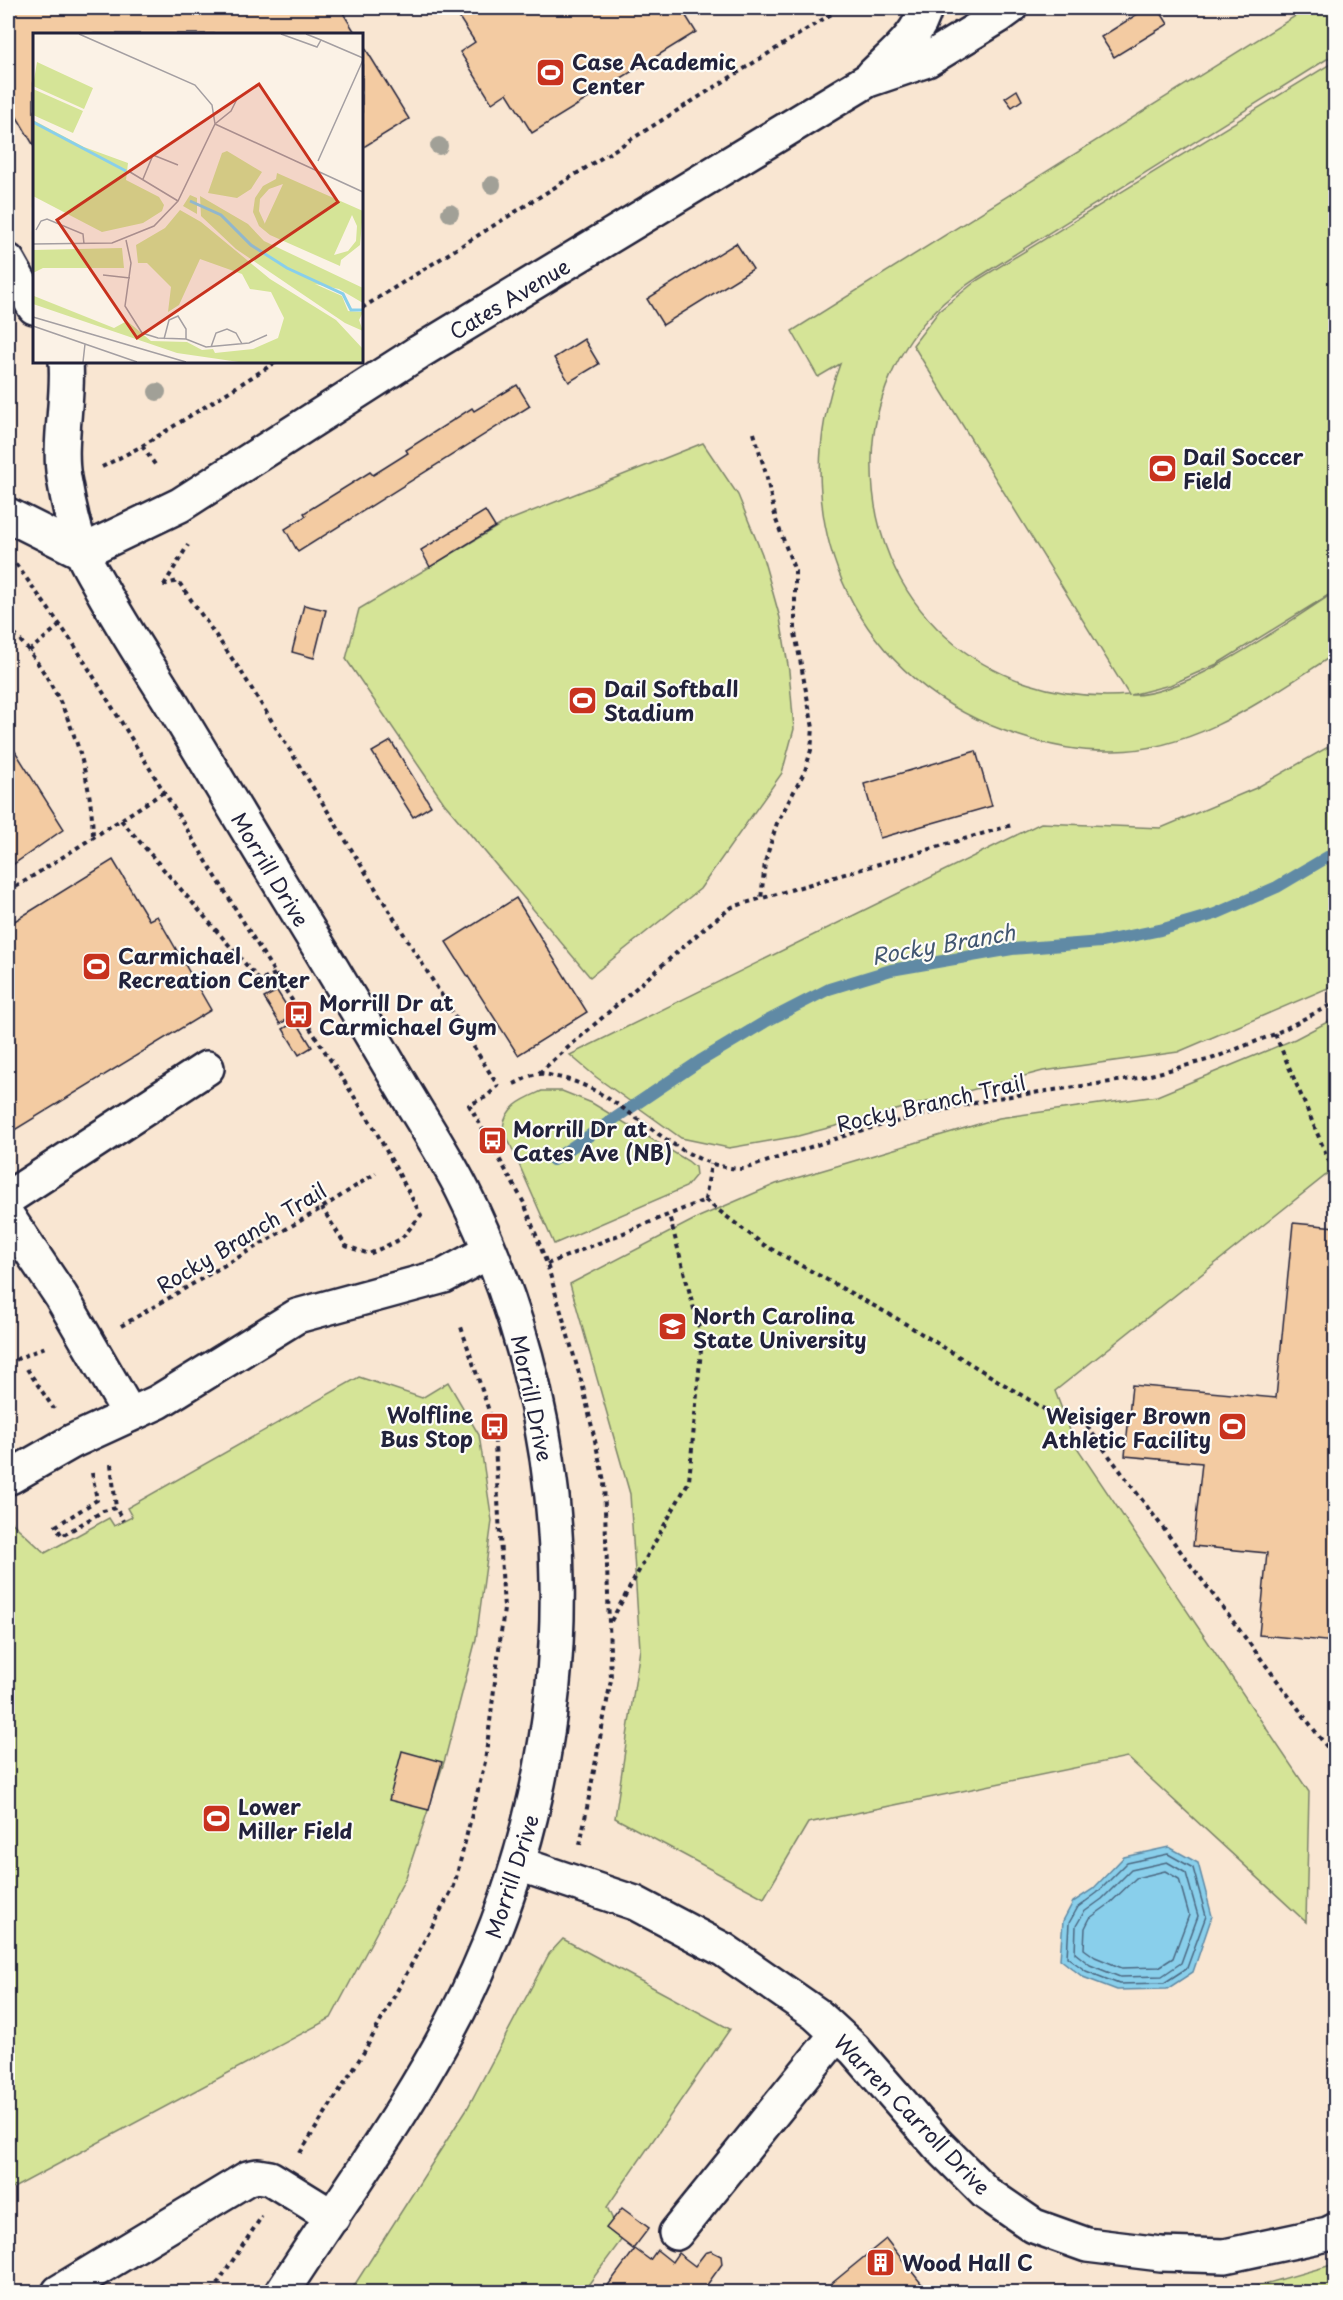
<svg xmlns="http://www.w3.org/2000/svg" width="1343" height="2300" font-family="'Playpen Sans',sans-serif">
<rect width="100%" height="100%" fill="#fbf2e6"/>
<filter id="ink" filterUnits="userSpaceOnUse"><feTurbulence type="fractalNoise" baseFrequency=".0167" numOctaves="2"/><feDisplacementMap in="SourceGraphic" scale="12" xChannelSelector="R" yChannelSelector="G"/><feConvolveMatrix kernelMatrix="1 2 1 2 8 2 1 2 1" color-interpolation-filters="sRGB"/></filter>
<g filter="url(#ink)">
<path fill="#f9e6d2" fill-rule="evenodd" d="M8 8H1335V2292H8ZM34 34H362V362H34Z"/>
<path fill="#d5e497" stroke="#7c8369" stroke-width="1.5" d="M1308 8H1335V54L977 278C964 287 950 296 938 308 898 346 873 403 872 458 868 604 985 707 1129 695L913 345 939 311 976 281 1335 61V591L1217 664 1170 685 1131 695C1187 696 1287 622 1335 592V654C1267 697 1198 750 1114 751 1083 752 1050 746 1020 736 857 686 781 523 840 364L818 377 792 331Z
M703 443 738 495 762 554 780 618 789 671 794 729 782 773 700 889 590 977 444 803 346 659 359 609 505 522Z
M1335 743V985L1178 1052 1043 1071 798 1136 729 1148 681 1138 596 1077 570 1055 1041 823 1161 828 1256 788Z
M1335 1018V1171L1325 1176 1055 1391 1076 1446 1309 1792 1306 1922 1127 1757 808 1823 764 1898 615 1818 640 1649 630 1494 570 1284 699 1217 776 1184 999 1118 1157 1096 1295 1039Z
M542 1091H562L592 1103 688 1161 695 1167 696 1175 686 1187 554 1244 503 1128C505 1106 524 1099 542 1091Z
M359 1377 422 1398 448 1382 479 1435 492 1521 476 1639 445 1759 406 1877 331 2018 8 2191V1519L45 1553 109 1518 114 1526 132 1517 127 1508Z
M563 1939 730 2029 607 2207 622 2239 583 2292H350L468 2107 549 1954Z
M1335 2264V2292H1163L1164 2291 1254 2287Z"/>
<path fill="#89cfeb" stroke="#608aa5" stroke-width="1.5" d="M1169 1847 1198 1863 1212 1916 1193 1972 1167 1989 1117 1990 1083 1977 1060 1959 1063 1921 1073 1902 1093 1889 1124 1857Z"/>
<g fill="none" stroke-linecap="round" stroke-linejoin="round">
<path stroke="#4b6781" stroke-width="1.5" d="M1168 1854 1193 1868 1206 1916 1187 1968 1164 1983 1119 1984 1086 1971 1067 1957 1069 1923 1078 1907 1097 1893 1127 1863Z
M1167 1862 1186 1873 1198 1916 1181 1963 1162 1976 1120 1977 1090 1965 1075 1953 1076 1926 1084 1912 1102 1899 1131 1870Z
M1165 1871 1179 1879 1189 1915 1173 1958 1159 1967 1122 1968 1095 1957 1084 1949 1085 1928 1090 1918 1108 1905 1136 1878Z"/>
<path stroke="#608aa5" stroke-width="12" d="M553 1160 700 1061 765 1022 829 989 891 970 1012 949 1101 942 1160 930 1215 914 1277 887 1336 852"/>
</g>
<path fill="#f3cba2" stroke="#22223b" stroke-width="1.5" d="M8 8H340L356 34H34V146L8 102Z
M453 8H681L696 32 532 133 507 93 492 103 460 52 475 42Z
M1147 8H1158L1168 24 1114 57 1101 37Z
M362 43 409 119 362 148Z
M1017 90 1022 100 1012 107 1005 98Z
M736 243 753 269 663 325 647 299Z
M584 339 599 364 569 382 554 358Z
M517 385 530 406 298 552 285 529 306 516 304 513 370 472 373 475 408 453 406 450 472 408 474 411Z
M485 511 495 527 430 567 421 550Z
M304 605 326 610 314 658 292 652Z
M8 740 64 829 8 868Z
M391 741 431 806 413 817 372 752Z
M976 751 992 806 880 838 864 784Z
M113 860 149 920 157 916 211 1010 8 1134V925Z
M516 898 587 1012 518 1055 446 942Z
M277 991 293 1016 280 1024 264 998Z
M296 1021 312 1047 299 1055 283 1029Z
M1293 1223 1336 1227V1642L1259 1635 1267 1553 1193 1546 1202 1463 1125 1456 1132 1385 1276 1398Z
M1334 1694H1336V1725H1332Z
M402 1751 442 1762 429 1810 389 1800Z
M622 2208 649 2228 633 2249 606 2228Z
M886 2239 928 2292H838L831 2284Z
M635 2249 650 2260 657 2250 672 2262 678 2253 695 2266 705 2253 711 2251 721 2256 722 2264 702 2292H603Z"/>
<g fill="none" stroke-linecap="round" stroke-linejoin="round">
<defs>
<path id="minor" d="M873 75C892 56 920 35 925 8
M8 261 34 307
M66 362C69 398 58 443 64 478 68 502 74 528 82 551 86 564 95 576 101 588 122 626 145 661 168 698 205 758 241 820 278 880 321 950 363 1020 404 1090 424 1124 446 1157 463 1191 588 1442 588 1742 467 1994 416 2100 345 2194 282 2292
M8 515 82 552
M82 552 180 505 419 352 868 80 927 60 999 16 1010 8
M8 1198 207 1068
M8 1217 61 1296 130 1415
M10 1477 73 1441 158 1402 297 1316 444 1276 490 1251
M519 1864 635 1903 724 1950 816 2014 854 2049 937 2144 986 2193 1034 2226 1087 2245 1161 2254 1225 2256 1328 2234 1336 2230
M676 2233 837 2034
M59 2292 248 2178 258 2176 270 2178 333 2217"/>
</defs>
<use href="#minor" stroke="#22223b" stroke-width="38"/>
<path stroke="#22223b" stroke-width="4" stroke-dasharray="4.5 4.5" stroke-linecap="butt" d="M362 308 841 8
M754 433 766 474 776 520 795 571V633L813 728 811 750 805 771 777 823 765 862 761 899
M142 446 156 466
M102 467 142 446 276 362
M16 564 73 643 279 980 373 1126 421 1215 401 1239 369 1254 346 1246 322 1208
M163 585 178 581 242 673 498 1086 486 1097 469 1105 524 1203 547 1264 583 1387 604 1481 611 1680 580 1845
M164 585 188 545
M8 627C16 636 25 645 32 655 70 707 92 774 93 838
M29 651 60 625
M121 820 260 981 275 974
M8 892 164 792
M1275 1034 1329 1161H1336
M539 1073 707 926 732 907 1012 825
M514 1084C521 1081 531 1074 539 1074 545 1073 552 1076 557 1077 625 1089 673 1169 744 1169L859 1131 948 1109 997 1098 1139 1078 1211 1059 1275 1034 1336 1002
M705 1200 764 1245 896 1318 1062 1420 1080 1417 1336 1759
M705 1200 711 1164
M547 1264 705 1200
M121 1326 322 1208 376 1173
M8 1365 19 1358 48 1346
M27 1369 54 1409
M111 1464 116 1508
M92 1473 97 1500 56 1526 62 1536 103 1511 116 1508 123 1521
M611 1621 689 1481 702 1339 669 1215
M300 2153 364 2052 454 1886 485 1762 504 1609 494 1426 460 1324
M212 2292 262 2216"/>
<use href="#minor" stroke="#fdfcf7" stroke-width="33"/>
</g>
<g fill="#a1a097">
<circle cx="439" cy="146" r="9"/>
<circle cx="492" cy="185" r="9"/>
<circle cx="450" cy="213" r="9"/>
<circle cx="157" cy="392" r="9"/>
</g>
</g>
<defs>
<symbol id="stadium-square" viewBox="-11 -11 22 22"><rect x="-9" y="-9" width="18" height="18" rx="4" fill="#c8321e" stroke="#fdfcf7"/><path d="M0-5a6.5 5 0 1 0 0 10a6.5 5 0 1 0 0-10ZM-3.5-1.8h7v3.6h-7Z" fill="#fff"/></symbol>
<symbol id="bus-square" viewBox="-11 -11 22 22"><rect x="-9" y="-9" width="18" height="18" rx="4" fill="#c8321e" stroke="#fdfcf7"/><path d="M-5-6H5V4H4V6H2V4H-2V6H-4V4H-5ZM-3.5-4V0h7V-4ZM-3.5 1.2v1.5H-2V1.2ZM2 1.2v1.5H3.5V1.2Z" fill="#fff"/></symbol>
<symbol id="university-square" viewBox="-11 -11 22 22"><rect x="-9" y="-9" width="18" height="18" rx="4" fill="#c8321e" stroke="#fdfcf7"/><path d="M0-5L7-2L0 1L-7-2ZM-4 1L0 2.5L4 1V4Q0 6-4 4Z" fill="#fff"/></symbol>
<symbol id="building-square" viewBox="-11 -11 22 22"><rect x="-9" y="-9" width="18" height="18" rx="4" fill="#c8321e" stroke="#fdfcf7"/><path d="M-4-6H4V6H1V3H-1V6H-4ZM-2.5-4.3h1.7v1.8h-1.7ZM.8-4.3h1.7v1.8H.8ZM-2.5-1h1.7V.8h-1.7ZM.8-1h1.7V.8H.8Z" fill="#fff"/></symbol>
</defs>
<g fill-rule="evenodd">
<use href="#stadium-square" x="534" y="56" width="33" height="33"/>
<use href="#stadium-square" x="1146" y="452" width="33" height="33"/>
<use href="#stadium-square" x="566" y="684" width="33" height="33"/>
<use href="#stadium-square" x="80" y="950" width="33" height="33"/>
<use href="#bus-square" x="282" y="998" width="33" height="33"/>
<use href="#bus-square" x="476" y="1124" width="33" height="33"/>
<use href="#university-square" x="656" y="1310" width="33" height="33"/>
<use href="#bus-square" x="478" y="1410" width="33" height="33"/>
<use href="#stadium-square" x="1216" y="1410" width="33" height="33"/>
<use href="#stadium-square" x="200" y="1802" width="33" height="33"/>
<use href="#building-square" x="864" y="2246" width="33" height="33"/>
</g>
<g text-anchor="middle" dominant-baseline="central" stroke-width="4.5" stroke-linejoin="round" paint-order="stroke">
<g font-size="21" font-weight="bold" fill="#22223b" stroke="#fdfcf7" text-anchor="start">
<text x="572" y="61">Case Academic<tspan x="572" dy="24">Center</tspan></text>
<text x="1183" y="456">Dail Soccer<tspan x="1183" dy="24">Field</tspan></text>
<text x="604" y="688">Dail Softball<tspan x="604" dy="24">Stadium</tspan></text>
<text x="118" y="955">Carmichael<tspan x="118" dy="24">Recreation Center</tspan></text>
<text x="319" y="1002">Morrill Dr at<tspan x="319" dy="24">Carmichael Gym</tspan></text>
<text x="513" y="1128">Morrill Dr at<tspan x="513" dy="24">Cates Ave (NB)</tspan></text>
<text x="693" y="1315">North Carolina<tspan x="693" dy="24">State University</tspan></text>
<text x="473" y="1414" text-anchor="end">Wolfline<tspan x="473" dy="24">Bus Stop</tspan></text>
<text x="1211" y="1415" text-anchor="end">Weisiger Brown<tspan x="1211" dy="24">Athletic Facility</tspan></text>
<text x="238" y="1806">Lower<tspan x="238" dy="24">Miller Field</tspan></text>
<text x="902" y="2262">Wood Hall C</text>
</g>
<g font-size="21" fill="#22223b" stroke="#fdfcf7">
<text transform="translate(509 298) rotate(-31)">Cates Avenue</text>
<text transform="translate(271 869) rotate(59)">Morrill Drive</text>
<text transform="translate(931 1102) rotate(-13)">Rocky Branch Trail</text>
<text transform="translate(241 1237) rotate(-31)">Rocky Branch Trail</text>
<text transform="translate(533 1398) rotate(78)">Morrill Drive</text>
<text transform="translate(511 1876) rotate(-72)">Morrill Drive</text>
<text transform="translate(913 2114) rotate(46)">Warren Carroll Drive</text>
</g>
<g font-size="22" font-style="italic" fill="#415670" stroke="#fdfcf7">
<text transform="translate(943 943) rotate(-10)">Rocky Branch</text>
</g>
</g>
<g transform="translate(33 33)">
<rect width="330" height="330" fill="#fbf2e6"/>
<path d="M4 29 60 55 51 76 0 53ZM0 56 50 78 40 100 0 82ZM0 87 51 114 95 130 93 147 126 164 131 172 129 178 110 190 69 199 0 163ZM194 118 229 139 218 156 204 165 175 160 189 120ZM244 140 330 178 327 212 308 227 307 233 237 202 226 193 220 179 222 165 230 153 243 146ZM250 151 232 190V191L226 178 227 166 236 156ZM319 182 324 193 323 208 315 218 301 222ZM157 162 164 165V181L150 173ZM167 163 215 191 231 208 330 255V270L306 256 282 251 309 263 315 278 330 279 326 287 330 298 312 290 203 216 168 183ZM147 177 168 189 237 246 303 287 330 316V329H206L144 320 0 271 1 263 81 295 94 288 118 308 154 309 169 317 180 316 182 320 220 316 245 305 251 285 238 259 217 256 209 241 167 226 146 272 135 279 138 254 114 230H105L103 212 132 195ZM89 215 91 235H10L0 240V217Z" fill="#d5e497" fill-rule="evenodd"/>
<path fill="none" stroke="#89cfeb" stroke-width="3" d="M0 89 93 138M157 168 188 182 218 212 254 235 310 261 318 277H330"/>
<path fill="none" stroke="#a49fa2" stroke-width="1.5" d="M46 1 162 52 179 72 182 91M248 1 284 14 288 7 273 1M288 7 330 25M182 91 330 159M285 128 330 27M97 139 145 168M110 146 120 122 145 132M3 197 8 188 14 186 50 201 51 211M93 207 98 230 92 273 109 300 125 305 153 306 173 314 216 310 234 302M0 211 79 210 121 193 145 168 182 91 198 78 205 64M70 242 97 245M0 284 153 329M0 293 104 329M131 306 136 287 145 283 153 296V306M178 314 183 300 194 296 203 300 209 311M50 329 52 311"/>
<path fill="#c8321e" fill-opacity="0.15" stroke="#c8321e" stroke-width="3" d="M226 51 305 169 104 305 24 187Z"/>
<rect width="330" height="330" fill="none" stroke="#22223b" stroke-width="3"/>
</g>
<rect width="1343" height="2300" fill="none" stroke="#fdfcf7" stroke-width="30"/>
<rect x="15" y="15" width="1313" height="2270" fill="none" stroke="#22223b" stroke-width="2" filter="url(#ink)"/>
</svg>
